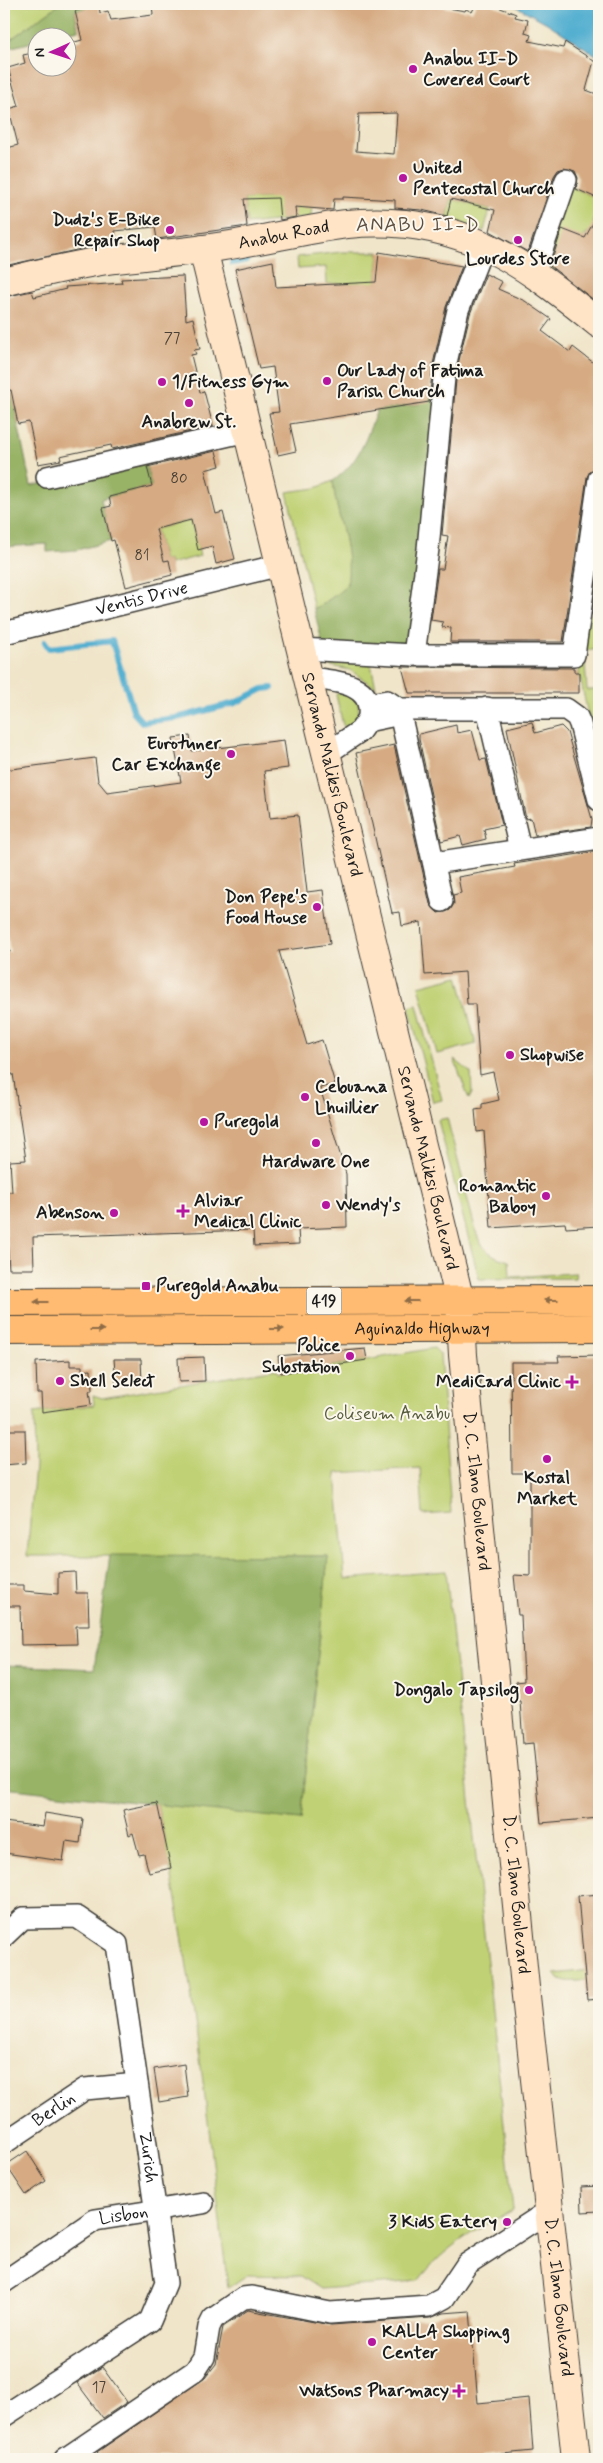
<svg xmlns="http://www.w3.org/2000/svg" width="603" height="2463" font-family="Mynerve,sans-serif">
<rect width="100%" height="100%" fill="#fbf7ec"/>
<filter id="ink" filterUnits="userSpaceOnUse"><feTurbulence type="fractalNoise" baseFrequency=".02" numOctaves="2"/><feDisplacementMap in="SourceGraphic" scale="10" xChannelSelector="R" yChannelSelector="G"/><feConvolveMatrix kernelMatrix="1 2 1 2 8 2 1 2 1" color-interpolation-filters="sRGB"/></filter>
<filter id="wash" filterUnits="userSpaceOnUse"><feTurbulence type="fractalNoise" baseFrequency=".0096" numOctaves="4" result="noise"/><feDisplacementMap in="SourceGraphic" scale="20" xChannelSelector="R" yChannelSelector="G"/><feGaussianBlur stdDeviation="1.12" result="paint"/><feColorMatrix in="noise" values="0 0 0 0 0 0 0 0 0 0 0 0 0 0 0 0 0 1.4 0 .05"/><feComposite in="paint" operator="in"/></filter>
<g filter="url(#wash)">
<rect width="100%" height="100%" fill="#f0e5c9"/>
<path fill="#c0d174" stroke="#6e7648" d="M4 4H60L4 44Z
M314 178 311 217 247 224 244 199 269 198Z
M569 186 599 199V211L593 223 599 226V236L588 232 556 269 553 276 541 265Z
M451 199 490 209 484 231 447 219Z
M342 252H379L372 330H364L361 283 327 284 326 267 298 269 297 257Z
M333 481C336 516 353 550 348 585 339 593 325 603 314 609L287 492 316 488Z
M191 520 200 556 170 564 169 560 164 561 156 529Z
M585 614 599 616V649L584 651 587 690H596L597 706H599V739L594 737 592 734 579 672Z
M326 659H370L376 688 350 670 327 665Z
M338 692 358 699 359 719 346 728 343 725 336 695Z
M458 976 476 1044 437 1054 419 986Z
M417 1005 442 1100 433 1102 409 1007Z
M454 1059 471 1073 472 1093 469 1099Z
M447 1118 476 1232C481 1249 492 1257 509 1261L510 1277 576 1273 575 1278 479 1279 438 1120Z
M434 1348 440 1354 451 1513 423 1515 420 1468 336 1473 345 1579 446 1571 513 2210C473 2232 447 2244 418 2281L321 2289 301 2276 247 2275 228 2288C208 2126 192 1963 157 1803L301 1820 328 1556H27L35 1466 34 1413 94 1405 93 1395 102 1398 277 1369 278 1373 327 1367Z
M599 1969V1978C585 1979 565 1987 554 1974Z"/>
<path fill="#98b366" stroke="#5a6841" d="M60 4H102L75 11 78 30 50 37 38 38 37 41 4 49V44Z
M417 388 439 390 409 659H326L314 609C325 603 339 593 347 585 353 550 336 516 333 481 360 461 365 441 377 410L420 404Z
M11 390 31 486 145 461 152 486 101 499 111 541 77 550 47 552V544L4 547V391Z
M110 1555 328 1556 301 1820 4 1788V1665L94 1669Z"/>
<path fill="#52afd0" stroke="#376676" d="M512 4H599V57L547 23Z"/>
<g fill="none" stroke-linecap="round" stroke-linejoin="round">
<path stroke="#52afd0" stroke-width="6" d="M232 263 246 260
M45 642 49 648 112 641 134 713 142 722 177 718 235 703 263 689 272 688"/>
</g>
<g id="blocks">
<path fill="#d6ab83" fill-rule="evenodd" d="M152 4H426L465 11 466 9 472 12 476 4H490L516 14 515 17 528 20 525 33 531 35 529 41 563 48 565 42 594 61 586 90 599 95V199L576 189 578 178 575 171 564 168 558 170 554 176 528 252 490 231 495 210 451 199 447 216 422 210 395 208V200L343 197V199H334L333 210 295 207 296 217 280 220 278 198 244 199 247 226 157 239 155 227 115 231 116 238 89 241 90 247 4 266V149L18 145 9 109 19 106 8 68 25 63 23 55 38 52V68H68V44L82 40 75 11 99 5 100 13 108 11 111 20 153 15ZM397 113 394 154 356 151 359 114Z
M599 212V304L550 266 562 229 585 238Z
M379 252 462 266 446 307 433 364 429 402 290 424 296 451 278 455 269 413 279 412 273 367 259 369 235 269 273 261 276 287 376 282Z
M486 274 502 282 498 289 525 301 551 319 542 331 570 352 573 347 599 367V467L590 471 587 477 563 642H450L451 628 442 627 443 622 431 620 438 569H443L448 536 442 535 457 369 470 314Z
M183 276 186 320 193 318 200 349 194 350 196 354 191 355 200 392 204 391 213 426 112 449 111 445 60 456 61 460 38 464 29 422 18 424 11 390 4 391V297L32 291 34 297 66 289 65 287 122 283 121 279Z
M216 451 220 466 205 470 216 514 223 512 235 559 216 564 212 546 198 550 191 520 156 529 164 561 169 560 172 575 126 587 114 540 111 541 103 508 111 506 109 497 152 486 147 467Z
M599 566V616L592 615Z
M402 667 574 668V672H579V693H409Z
M532 722 535 733 561 726 567 732 592 819 591 827 535 835 531 818 526 819 507 728Z
M456 725 457 733 472 730 480 760 486 759 502 825 484 829 486 839 463 845 460 836 441 841 419 739V734Z
M190 736 192 751 284 740 288 768 264 771 270 818 298 815 307 892 323 890 330 944 279 951 307 1045 322 1040 335 1084 320 1088 346 1174 347 1227 298 1229 299 1244 254 1246 253 1230 33 1237 34 1269H9L4 1192H12L10 1161 26 1160 13 1074 4 1075V952H10L4 906V770L95 758 98 781 107 792 181 782 173 738Z
M394 745 430 904 438 913 450 910 454 904 453 895 461 893 458 877 515 867 514 864 599 851V1226L566 1228 565 1223 491 1228 484 1131 477 1132 475 1110 482 1109V1104L499 1100 493 1072 480 1075 475 1004H467L465 972 425 975 421 922 402 926 400 912 392 913 356 753Z
M365 1348 367 1360 281 1373 278 1356Z
M599 1355V1578H597L599 1818 541 1823 533 1743 523 1744 520 1701H517L516 1682 524 1681 521 1615H518L514 1575 530 1576V1473H512L511 1362H559L558 1356Z
M204 1357 205 1381 179 1382 178 1358Z
M114 1359H141L142 1383 116 1384Z
M70 1360V1366H82V1371L91 1370 92 1391H89L91 1405 42 1412 41 1393H37L36 1362Z
M4 1430H25L26 1463 4 1465Z
M75 1572 76 1593H88L89 1626H76L77 1644 21 1645 20 1606H5L6 1585H24V1591L58 1594V1573Z
M157 1803 171 1868 149 1873 144 1854 139 1855 133 1833 129 1835 123 1810Z
M45 1813 83 1819 80 1843 66 1841 63 1861 4 1853V1822L43 1827Z
M599 1894V1999L587 2000 578 1896Z
M184 2064 188 2097 159 2102 154 2069Z
M27 2151 46 2181 26 2195 6 2165Z
M599 2186V2211L582 2212 581 2187Z
M248 2310 331 2325 430 2318 443 2313 470 2311 478 2403 529 2398 533 2451 483 2456V2459H103L97 2452 205 2378 216 2364 223 2327Z
M102 2367 127 2402 103 2418 77 2383Z"/>
</g>
</g>
<g filter="url(#ink)">
<use href="#blocks" fill-opacity="0" stroke="#3c3a36" stroke-width="1"/>
<g fill="none" stroke-linecap="round" stroke-linejoin="round">
<defs>
<g id="street">
<path d="M534 273 566 180"/>
<path d="M47 477 247 431"/>
<path id="s1" d="M4 633 280 565"/>
<path d="M300 649 414 655H574L599 479"/>
<path d="M414 655 428 549 445 367 458 310 484 244"/>
<path d="M308 678C332 681 373 681 369 716"/>
<path d="M369 704 387 701 399 709 442 901"/>
<path d="M487 708 520 849"/>
<path d="M326 754 360 731 367 721 391 716 399 709H566L577 717 580 724 599 800"/>
<path d="M434 863 599 838"/>
<path id="s2" d="M4 1936 23 1918 77 1917 117 1944 166 2283 150 2321 4 2416"/>
<path id="s3" d="M4 2143 85 2089 137 2084"/>
<path id="s4" d="M4 2282 95 2220 203 2203"/>
<path d="M65 2459 195 2371 204 2357 209 2327 213 2319 243 2298 252 2297 330 2313 429 2306 444 2298 467 2264 550 2210"/>
</g>
<g id="secondary">
<path id="s5" d="M203 249 460 1301 463 1355 525 1987 576 2459"/>
<path id="s6" d="M4 282C40 273 78 264 115 259 151 255 188 252 224 246 265 240 306 229 347 224 455 213 520 259 599 324"/>
</g>
<g id="highway">
<path d="M4 1302 599 1300"/>
<path id="s7" d="M4 1331 599 1328"/>
</g>
</defs>
<use href="#street" stroke="#3c3a36" stroke-width="24"/>
<use href="#secondary" stroke="#3c3a36" stroke-width="30"/>
<use href="#highway" stroke="#3c3a36" stroke-width="30"/>
<use href="#street" stroke="#fff" stroke-width="21"/>
<use href="#secondary" stroke="#ffe4c6" stroke-width="28"/>
<use href="#highway" stroke="#ffbb71" stroke-width="28"/>
</g>
<defs><path id="oneway-solid" d="M-6-.8H1V-3.2L6.5 0L1 3.2V.8H-6Z" transform="scale(1.25)"/></defs>
<g fill="#8e6c46">
<use href="#oneway-solid" transform="translate(551 1300) rotate(180)"/>
<use href="#oneway-solid" transform="translate(411 1301) rotate(180)"/>
<use href="#oneway-solid" transform="translate(41 1302) rotate(180)"/>
<use href="#oneway-solid" transform="translate(277 1329)"/>
<use href="#oneway-solid" transform="translate(97 1330)"/>
</g>
</g>
<g fill="#b5179e" stroke="#fbf7ec" stroke-width="2">
<circle cx="413" cy="69" r="5"/>
<circle cx="403" cy="178" r="5"/>
<circle cx="170" cy="230" r="5"/>
<circle cx="518" cy="240" r="5"/>
<circle cx="327" cy="381" r="5"/>
<circle cx="162" cy="382" r="5"/>
<circle cx="189" cy="403" r="5"/>
<circle cx="231" cy="754" r="5"/>
<circle cx="317" cy="907" r="5"/>
<circle cx="510" cy="1055" r="5"/>
<circle cx="305" cy="1097" r="5"/>
<circle cx="204" cy="1122" r="5"/>
<circle cx="316" cy="1143" r="5"/>
<circle cx="546" cy="1196" r="5"/>
<circle cx="326" cy="1205" r="5"/>
<path d="M180.5 1203.5h5v5h5v5h-5v5h-5v-5h-5v-5h5z"/>
<circle cx="114" cy="1213" r="5"/>
<rect x="141" y="1281" width="10" height="10" rx="2.5"/>
<circle cx="350" cy="1356" r="5"/>
<circle cx="60" cy="1381" r="5"/>
<path d="M569.5 1374.5h5v5h5v5h-5v5h-5v-5h-5v-5h5z"/>
<circle cx="547" cy="1459" r="5"/>
<circle cx="529" cy="1690" r="5"/>
<circle cx="507" cy="2222" r="5"/>
<circle cx="372" cy="2342" r="5"/>
<path d="M456.5 2383.5h5v5h5v5h-5v5h-5v-5h-5v-5h5z"/>
</g>
<g text-anchor="middle" dominant-baseline="central" stroke-width="4" stroke-linejoin="round" paint-order="stroke">
<g font-size="15" fill="#4a4036">
<text x="172" y="339">77</text>
<text x="179" y="479">80</text>
<text x="142" y="556">81</text>
<text x="99" y="2388">17</text>
</g>
<rect fill="#fbf7ec" stroke="#5f5e5a" stroke-width="1" x="306.5" y="1287.5" width="35" height="27" rx="4"/>
<g font-size="16" font-weight="bold" fill="#1c1c1c">
<text x="324" y="1301">419</text>
</g>
<g font-size="18" font-weight="bold" fill="#1c1c1c" stroke="#fbf7ec" text-anchor="start">
<text x="423" y="59">Anabu II-D<tspan x="423" dy="21">Covered Court</tspan></text>
<text x="413" y="168">United<tspan x="413" dy="21">Pentecostal Church</tspan></text>
<text x="160" y="220" text-anchor="end">Dudz's E-Bike<tspan x="160" dy="21">Repair Shop</tspan></text>
<text x="518" y="259" text-anchor="middle">Lourdes Store</text>
<text x="337" y="371">Our Lady of Fatima<tspan x="337" dy="21">Parish Church</tspan></text>
<text x="172" y="382">1/Fitness Gym</text>
<text x="189" y="422" text-anchor="middle">Anabrew St.</text>
<text x="221" y="744" text-anchor="end">Eurotuner<tspan x="221" dy="21">Car Exchange</tspan></text>
<text x="307" y="897" text-anchor="end">Don Pepe's<tspan x="307" dy="21">Food House</tspan></text>
<text x="520" y="1055">Shopwise</text>
<text x="315" y="1087">Cebuana<tspan x="315" dy="21">Lhuillier</tspan></text>
<text x="214" y="1122">Puregold</text>
<text x="316" y="1162" text-anchor="middle">Hardware One</text>
<text x="536" y="1186" text-anchor="end">Romantic<tspan x="536" dy="21">Baboy</tspan></text>
<text x="194" y="1201">Alviar<tspan x="194" dy="21">Medical Clinic</tspan></text>
<text x="336" y="1205">Wendy's</text>
<text x="104" y="1213" text-anchor="end">Abenson</text>
<text x="156" y="1286">Puregold Anabu</text>
<text x="340" y="1346" text-anchor="end">Police<tspan x="340" dy="21">Substation</tspan></text>
<text x="70" y="1381">Shell Select</text>
<text x="561" y="1382" text-anchor="end">MediCard Clinic</text>
<text x="547" y="1478" text-anchor="middle">Kostal<tspan x="547" dy="21">Market</tspan></text>
<text x="519" y="1690" text-anchor="end">Dongalo Tapsilog</text>
<text x="497" y="2222" text-anchor="end">3 Kids Eatery</text>
<text x="382" y="2332">KALLA Shopping<tspan x="382" dy="21">Center</tspan></text>
<text x="449" y="2391" text-anchor="end">Watsons Pharmacy</text>
</g>
<g font-size="18" fill="#1c1c1c" stroke="#fbf7ec">
<text stroke="none"><textPath href="#s6" startOffset="284">Anabu Road</textPath></text>
<text stroke="none"><textPath href="#s1" startOffset="142">Ventis Drive</textPath></text>
<text stroke="none"><textPath href="#s5" startOffset="541">Servando Maliksi Boulevard</textPath></text>
<text stroke="none"><textPath href="#s5" startOffset="946">Servando Maliksi Boulevard</textPath></text>
<text stroke="none"><textPath href="#s7" startOffset="418">Aguinaldo Highway</textPath></text>
<text stroke="none"><textPath href="#s5" startOffset="1274">D. C. Ilano Boulevard</textPath></text>
<text stroke="none"><textPath href="#s5" startOffset="1679">D. C. Ilano Boulevard</textPath></text>
<text stroke="none"><textPath href="#s3" startOffset="60">Berlin</textPath></text>
<text stroke="none"><textPath href="#s2" startOffset="344">Zurich</textPath></text>
<text stroke="none"><textPath href="#s4" startOffset="139">Lisbon</textPath></text>
<text stroke="none"><textPath href="#s5" startOffset="2084">D. C. Ilano Boulevard</textPath></text>
</g>
<g font-size="18" fill="#555b3b" stroke="#fbf7ec">
<text x="387" y="1414">Coliseum Anabu</text>
</g>
<g font-size="20" letter-spacing="1" fill="#5d4e40" stroke="#fbf7ec">
<text x="418" y="225">ANABU II-D</text>
</g>
</g>
<rect width="603" height="2463" fill="none" stroke="#fbf7ec" stroke-width="20"/>
<g transform="translate(52 52) rotate(267)"><circle r="24" fill="#fbf7ec" stroke="#a29f99"/>
<path d="M0-4L9 19L0 12L-9 19Z" fill="#b5179e"/>
<text y="-8" font-size="14" font-weight="bold" text-anchor="middle" fill="#1c1c1c">N</text>
</g>
</svg>
